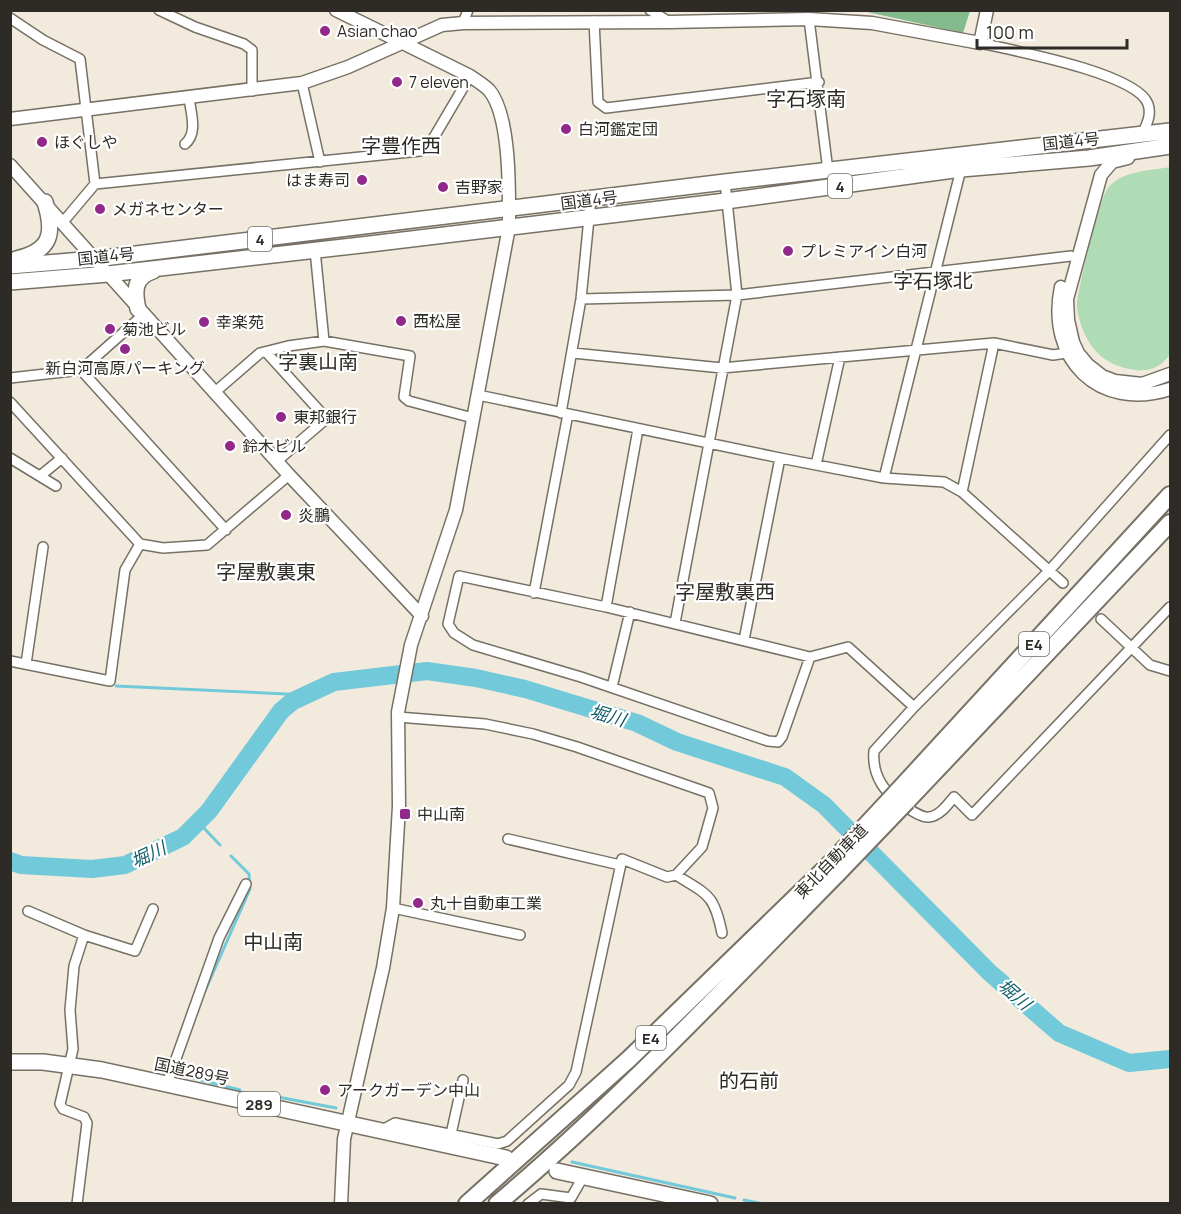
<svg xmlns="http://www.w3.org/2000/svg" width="1181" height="1214" font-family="Manrope,'Noto Sans JP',sans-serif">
<rect width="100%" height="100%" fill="#f1eadd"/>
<path fill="#afdbb5" d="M1170 167V355C1166 359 1161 365 1156 367 1138 376 1106 365 1094 349 1085 338 1079 322 1077 308 1075 296 1101 197 1107 189 1122 170 1149 171 1170 167Z"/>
<path fill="#84bb8c" d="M858 10H970V11L963 33Z"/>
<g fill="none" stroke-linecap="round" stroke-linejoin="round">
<path stroke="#71c9da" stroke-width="3" d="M116 686 307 695
M198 822 220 845
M205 991 250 889 249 874 231 856
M182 1054 177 1074 240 1090
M262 1094 336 1108
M572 1162 735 1198
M744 1200 764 1204"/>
<path stroke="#71c9da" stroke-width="18" d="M10 861 21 865 92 869 125 865 183 837 209 811 281 711 293 701 334 682 427 671 476 678 525 689 637 723 677 742 785 777 824 805 989 972 1059 1033 1129 1063 1170 1059"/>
<defs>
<path id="minor" d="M159 10 195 27 244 44 252 50V91
M650 10 668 21
M10 18 43 40 80 59 95 184
M809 19 828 171
M594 21 598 102 606 108 819 82
M463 23 468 10
M980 43C1011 50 1137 73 1148 104 1152 116 1146 125 1142 135
M302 83 320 162
M185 144C198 133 191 114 189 98
M63 222 95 184 420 151 430 144 470 76
M315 250 324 341
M581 299 737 295 1071 256
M266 352 325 417V420L277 461
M573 353 722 368 994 343 1053 355 1066 353
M81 370 143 315
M10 378 81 370 226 530
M215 392 260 353 288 346 324 341 410 356 404 397 409 401 473 418
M478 395 780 458 884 478 944 482 962 492 1063 583
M10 402 140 544 163 548 207 545 289 475
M561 413 581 299 591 198
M1170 435 1048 572 914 707 874 751C873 762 875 773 881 783 886 793 918 819 929 817 940 816 948 804 954 797L972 815 1170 607
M10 458 56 486
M816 465 840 357
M40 476 62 458
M884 478 961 169
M962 492 994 343
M534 593 568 414
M606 607 638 429
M1101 619 1150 665 1170 671
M675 623 737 295 725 182
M744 640 780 458
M810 657 782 737 778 742 768 741 581 677 473 645 454 633 448 624 459 576 606 607 810 657 848 647 914 707
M10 661 110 681 125 570 140 544
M26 664 43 547
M612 687 630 612
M508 839 620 865
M676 875C708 895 714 894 722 933
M393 908 520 935
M28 911 84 935 135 951 153 909
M167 1084 219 938 246 884
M382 1130 395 1123 498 1144 507 1141 569 1085 576 1072 622 859 667 877 676 875 702 847 713 808 709 793 577 747 533 734 485 724 398 717
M451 1134 463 1080
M77 1204 87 1123 84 1117 63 1109 60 1104 73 1049 70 1010 74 966 84 935
M528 1204 541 1194 571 1198 583 1177"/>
<path id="tertiary" d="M336 10 470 76C476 80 484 85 489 90 511 116 509 193 509 227L456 510 411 645 398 712 399 806 393 908 383 968 344 1139 341 1204
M10 119 302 83 348 67 442 25 463 23 670 22 809 19 872 23 980 43 987 10
M1128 158 1112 162 1101 175 1067 299 1068 320 1073 342 1078 353 1088 365 1102 376 1115 381 1142 384 1170 374
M10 165 289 475 422 616
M1061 287C1046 359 1099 412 1170 389"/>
<path id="trunk" d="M16 259C51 251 55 234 45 202
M10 266 95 259 725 182 1170 131
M10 282 108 274 370 244 726 201 961 169 1089 158 1170 146
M138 309C134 291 134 277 153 271
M10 1062H43L102 1070 506 1158
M557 1171 710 1204"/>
<path id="motorway" d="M897 792 1170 495
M907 801 1170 523
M467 1204 629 1059 829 865
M497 1204C618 1102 726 987 837 874"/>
</defs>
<use href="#minor" stroke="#777165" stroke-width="12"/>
<use href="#tertiary" stroke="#777165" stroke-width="15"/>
<use href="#trunk" stroke="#777165" stroke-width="18"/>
<use href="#motorway" stroke="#777165" stroke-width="20"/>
<use href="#minor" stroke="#fff" stroke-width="9"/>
<use href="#tertiary" stroke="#fff" stroke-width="12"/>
<use href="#trunk" stroke="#fff" stroke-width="15"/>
<use href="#motorway" stroke="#fff" stroke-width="16"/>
<defs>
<path id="motorway-bridge" d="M829 865 897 792
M837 874 907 801"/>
</defs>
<use href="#motorway-bridge" stroke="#777165" stroke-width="20" stroke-linecap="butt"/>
<use href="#motorway-bridge" stroke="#fff" stroke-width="16"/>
</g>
<g fill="#93288b" stroke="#fff" stroke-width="2">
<circle cx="325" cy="31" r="6"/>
<circle cx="397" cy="82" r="6"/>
<circle cx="566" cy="129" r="6"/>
<circle cx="42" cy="142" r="6"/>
<circle cx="362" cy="180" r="6"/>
<circle cx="443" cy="187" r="6"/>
<circle cx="100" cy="209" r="6"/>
<circle cx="788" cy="251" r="6"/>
<circle cx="401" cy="321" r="6"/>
<circle cx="204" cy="322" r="6"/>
<circle cx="110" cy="329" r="6"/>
<circle cx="125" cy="349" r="6"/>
<circle cx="281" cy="417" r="6"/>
<circle cx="230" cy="446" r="6"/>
<circle cx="286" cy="515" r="6"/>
<rect x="399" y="808" width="12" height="12" rx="3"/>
<circle cx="418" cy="903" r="6"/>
<circle cx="325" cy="1090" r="6"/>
</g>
<g text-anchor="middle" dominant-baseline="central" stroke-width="4.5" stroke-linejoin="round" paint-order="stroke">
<g fill="#fff" stroke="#6d6b67" stroke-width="1.5">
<rect x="828" y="174" width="24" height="24" rx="4.5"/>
<rect x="248" y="227" width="24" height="24" rx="4.5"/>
<rect x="1019" y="632" width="30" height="24" rx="4.5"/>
<rect x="636" y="1026" width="30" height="24" rx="4.5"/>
<rect x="238" y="1092" width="42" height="24" rx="4.5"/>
</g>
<g font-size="15" font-weight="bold" fill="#2e2b26">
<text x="840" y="186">4</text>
<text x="260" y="239">4</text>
<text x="1034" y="644">E4</text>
<text x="651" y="1038">E4</text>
<text x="259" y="1104">289</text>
</g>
<g font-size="16" fill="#2e2b26" stroke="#fff" text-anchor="start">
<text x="337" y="31">Asian chao</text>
<text x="409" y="82">7 eleven</text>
<text x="578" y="129">白河鑑定団</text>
<text x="54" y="142">ほぐしや</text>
<text x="350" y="180" text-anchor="end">はま寿司</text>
<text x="455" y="187">吉野家</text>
<text x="112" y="209">メガネセンター</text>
<text x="800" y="251">プレミアイン白河</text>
<text x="413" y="321">西松屋</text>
<text x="216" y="322">幸楽苑</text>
<text x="122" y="329">菊池ビル</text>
<text x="125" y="368" text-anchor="middle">新白河高原パーキング</text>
<text x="293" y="417">東邦銀行</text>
<text x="242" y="446">鈴木ビル</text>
<text x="298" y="515">炎鵬</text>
<text x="417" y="814">中山南</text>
<text x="430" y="903">丸十自動車工業</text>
<text x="337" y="1090">アークガーデン中山</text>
</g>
<g font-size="16" fill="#2e2b26" stroke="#fff">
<text transform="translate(1071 141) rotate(-6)">国道4号</text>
<text transform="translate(589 200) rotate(-7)">国道4号</text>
<text transform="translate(106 256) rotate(-6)">国道4号</text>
<text transform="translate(831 861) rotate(-46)">東北自動車道</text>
<text transform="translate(192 1071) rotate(12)">国道289号</text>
</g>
<g font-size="18" font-style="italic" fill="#125d6a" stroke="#fff">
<text transform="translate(608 715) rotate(16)">堀川</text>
<text transform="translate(148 854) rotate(-25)">堀川</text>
<text transform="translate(1015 994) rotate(41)">堀川</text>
</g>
<g font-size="20" fill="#2e2b26" stroke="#fff">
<text x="806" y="98">字石塚南</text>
<text x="401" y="145">字豊作西</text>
<text x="933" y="280">字石塚北</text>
<text x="318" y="361">字裏山南</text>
<text x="266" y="571">字屋敷裏東</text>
<text x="725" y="591">字屋敷裏西</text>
<text x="273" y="941">中山南</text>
<text x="749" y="1080">的石前</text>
</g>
</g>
<rect width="1181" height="1214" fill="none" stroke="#2e2b26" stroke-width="24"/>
<path d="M977 39v9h150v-9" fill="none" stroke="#2e2b26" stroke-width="3"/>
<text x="986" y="39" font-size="18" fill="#2e2b26" stroke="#ffffff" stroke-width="4.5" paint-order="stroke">100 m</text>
</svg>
